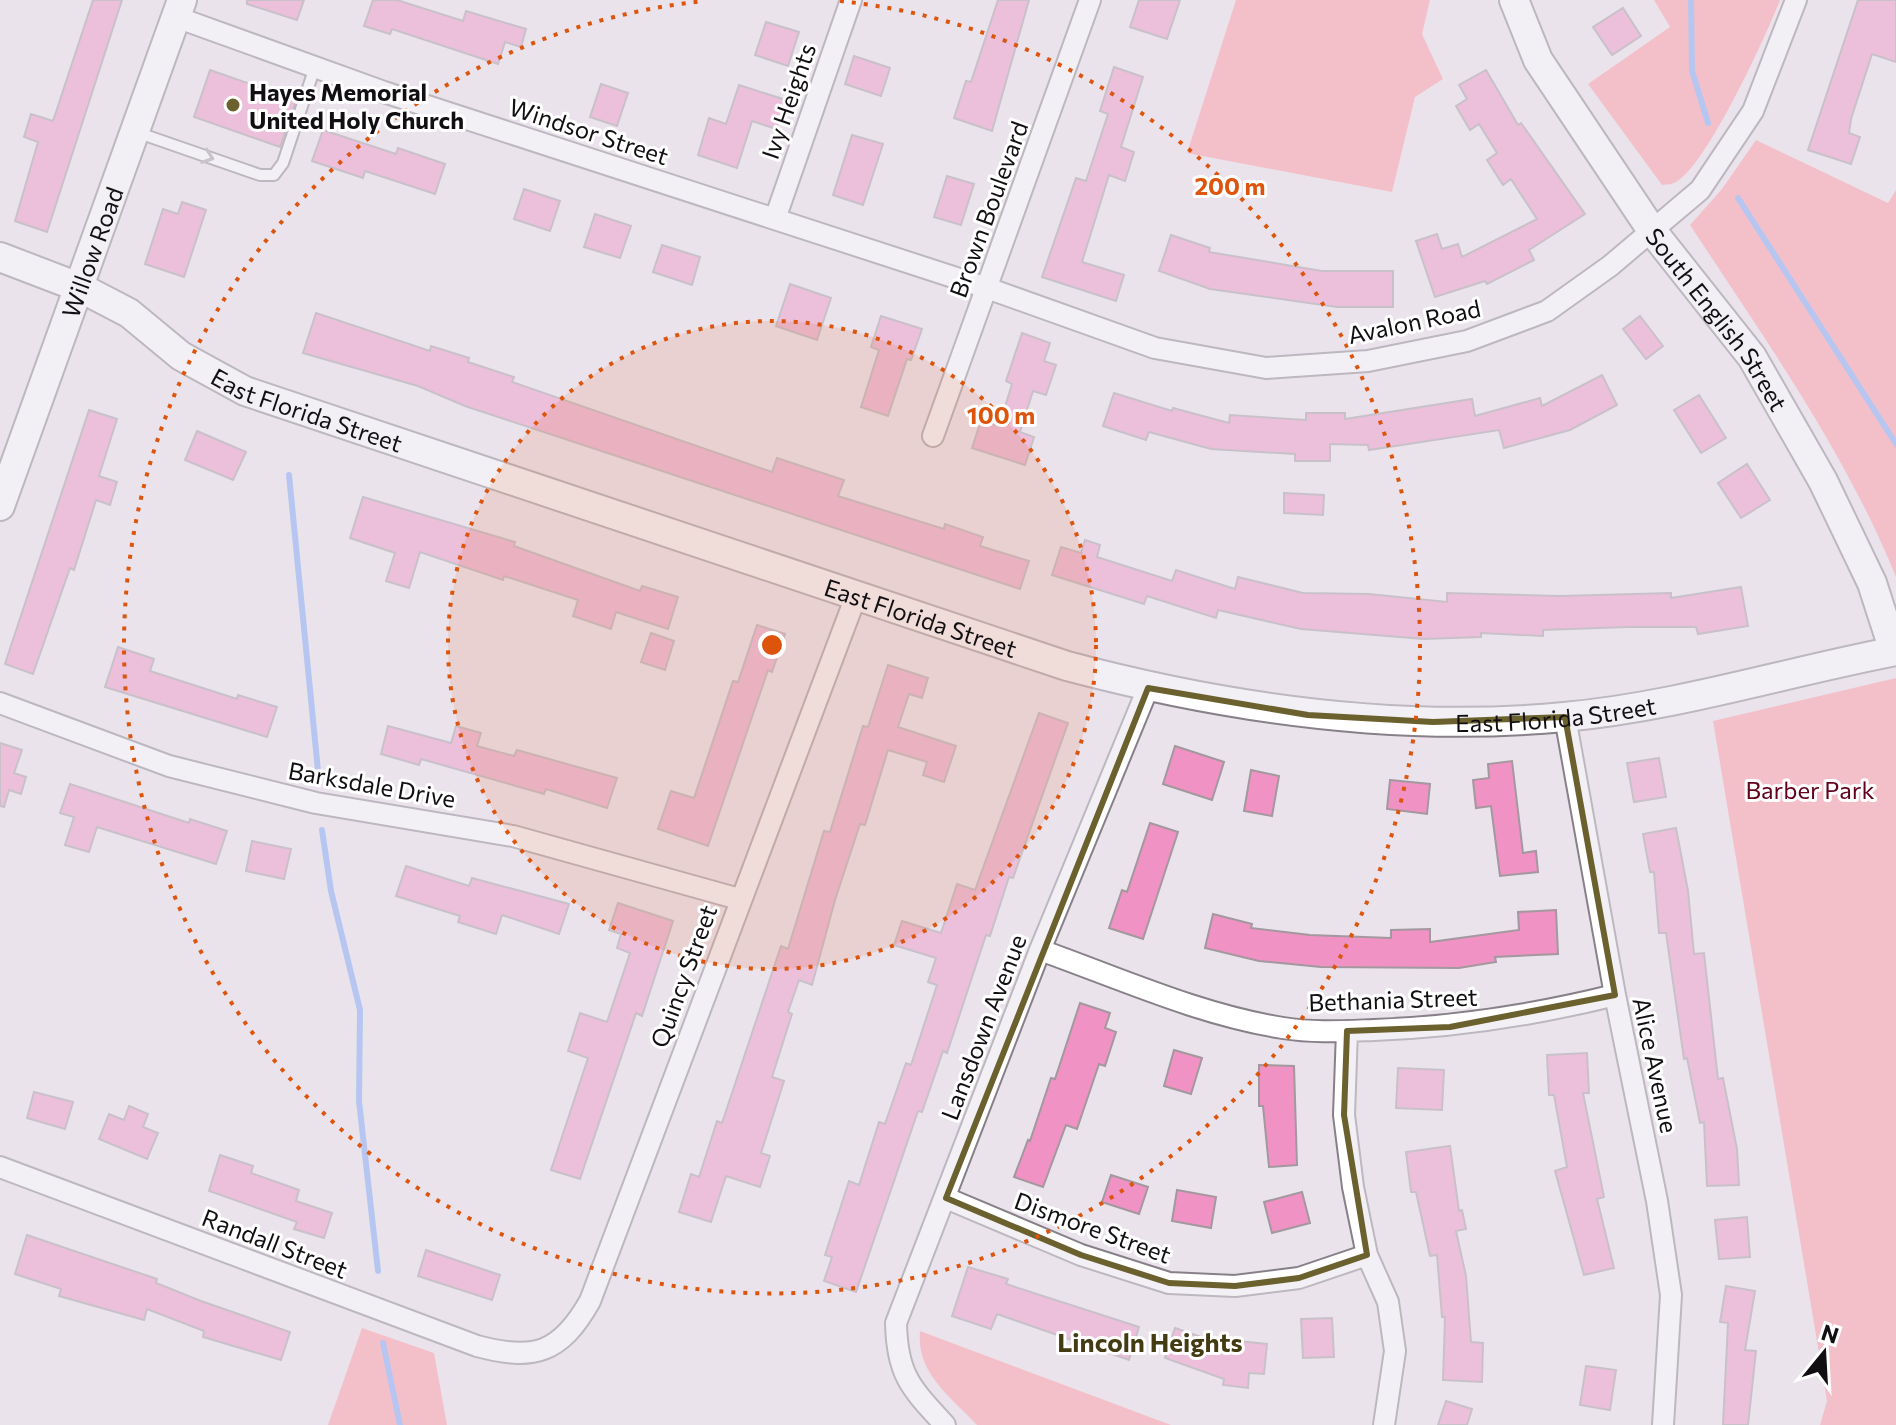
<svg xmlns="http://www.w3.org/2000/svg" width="1896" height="1425" font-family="Commissioner,sans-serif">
<rect width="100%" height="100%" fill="#eae3ec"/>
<path fill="#fe969e" d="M1236 0H1430L1422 34 1443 79 1415 97 1392 192 1187 153Z
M1654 0H1780C1767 34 1705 170 1674 183 1670 185 1666 184 1662 185L1588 84 1670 27Z
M1756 140 1888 203 1896 190V577C1845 451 1764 338 1690 225L1722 189Z
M1896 678V1425H1820L1827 1401 1713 721Z
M362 1328 434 1353 447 1425H328Z
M920 1331 1171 1425H977C950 1396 916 1373 920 1331Z"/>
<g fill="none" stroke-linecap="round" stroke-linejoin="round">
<path stroke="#7ba3f5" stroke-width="6" d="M1691 0 1692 71 1708 123
M1738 198 1896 444
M289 475 318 771
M322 830 331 891 360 1010 359 1101 378 1271
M383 1343 400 1425"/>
</g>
<path fill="#f092c4" stroke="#a3989d" stroke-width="2" d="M93 0H122L47 232 15 221 38 142 24 137 31 114 53 121Z
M247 0H304L297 20 247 4Z
M373 0H397L463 21 466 11 526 29 521 47 505 42 498 64 392 29 390 34 364 26Z
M998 0H1029L992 131 954 118 966 81 971 82Z
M1139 0H1180L1167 39 1130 27Z
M1858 0H1896V62L1872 54 1851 119 1849 133 1860 137 1851 164 1808 150Z
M1623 8 1641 36 1612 55 1593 27Z
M766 22 799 32 788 66 755 55Z
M854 56 890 68 881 96 845 84Z
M1114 67 1143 77 1121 147 1134 152 1125 181 1109 175 1082 262 1124 275 1116 301 1042 277 1076 178 1086 181 1108 114 1100 111Z
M210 70 296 100 280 147 194 117Z
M1486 70 1518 125 1521 123 1585 214 1529 250 1534 260 1487 284 1485 281 1435 297 1416 241 1437 234 1442 249 1458 244 1462 257 1537 219 1511 179 1503 185 1487 160 1497 153 1479 124 1470 130 1456 106 1467 99 1459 85Z
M601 84 628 93 617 126 590 117Z
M739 85 786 100 776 129 752 121 737 168 698 155 709 118 726 124Z
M323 130 396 154 398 148 445 164 435 194 365 171 363 178 312 161Z
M852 135 883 144 863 205 833 195Z
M947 176 974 184 961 225 934 217Z
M524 189 560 201 550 231 514 219Z
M182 202 206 210 184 277 145 264 163 209 178 214Z
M595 214 631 226 620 258 584 247Z
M1171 235 1210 248 1209 252 1322 271H1393V307H1337L1210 289 1159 271Z
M662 245 700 257 692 285 653 272Z
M790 284 831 298 817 340 776 326Z
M316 313 430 351 431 346 469 358 468 362 514 377 512 382 772 472 777 458 844 480 838 496 944 529 945 524 983 537 980 546 1029 561 1020 589 465 406 418 386 303 353Z
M881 316 922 329 911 360 907 359 888 416 861 407 879 350 871 347Z
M1640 316 1663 346 1646 359 1623 329Z
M1022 333 1050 343 1044 361 1056 365 1046 395 1033 391 1020 432 1034 437 1025 465 972 448 981 420 999 426 1012 384 1006 381Z
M1602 375 1617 405 1570 430 1504 448 1499 430 1369 450 1368 445 1330 444V461H1295V454L1211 449 1149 432 1146 440 1103 426 1114 393 1172 411 1173 408 1229 423 1230 415 1306 420V413H1345V419L1472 399 1475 416 1540 398 1542 406Z
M1699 395 1726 438 1701 453 1674 410Z
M89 410 117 419 99 476 117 482 110 505 96 500 74 570 70 568 33 674 5 664Z
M197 431 246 452 233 480 185 460Z
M1747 464 1770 500 1741 518 1718 483Z
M1284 493 1324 495 1323 515 1284 513Z
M363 497 515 542 514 546 640 591 642 586 678 597 668 629 616 612 611 629 573 616 578 600 504 576 503 580 420 552 409 588 386 581 395 553 350 538Z
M1085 540 1100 545 1097 557 1172 581 1176 570 1235 589 1238 577 1303 593 1369 594 1447 602V593L1559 596 1671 593V598L1741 587 1748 626 1698 634 1696 627H1628L1543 630V636L1481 633V637L1424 639 1301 629 1218 610 1216 618 1147 596 1144 604 1052 575 1061 547 1081 553Z
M757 625 785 634 772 672 768 670 708 846 658 829 671 791 694 798 733 681 738 682Z
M651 633 674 641 665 670 641 662Z
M118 647 154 659 150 671 237 699 238 695 277 707 267 737 105 687Z
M888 665 928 678 922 698 909 694 898 727 956 746 944 782 923 775 927 762 888 750 865 825 860 824 835 900 812 985 799 980 788 1012 792 1014 772 1077 784 1081 761 1153 770 1156 760 1187 726 1176 711 1222 679 1212 691 1174 699 1177 717 1121 722 1123 781 946 788 949 824 831 830 832 863 726 868 727Z
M1039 713 1068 723 1013 878 1009 877 990 936 986 935 947 1053 943 1051 922 1112 918 1111 856 1292 824 1281 832 1257 825 1255 849 1181 859 1185 879 1122 885 1124 906 1063 911 1065 937 985 928 982 936 958 894 945 902 921 941 933 957 884 975 890Z
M388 726 451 743 456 726 481 733 477 746 514 756 517 750 617 778 607 808 546 789 544 794 421 759 419 765 381 754Z
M0 743 22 750 14 773 26 777 21 794 9 790 4 807 0 806Z
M1175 746 1224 762 1212 800 1163 784Z
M1659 758 1666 797 1634 802 1627 763Z
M1512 761 1523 853 1536 851 1538 872 1500 876 1491 806 1476 808 1473 780 1489 778 1488 764Z
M1251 770 1279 776 1272 816 1244 811Z
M1390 780 1430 784 1427 814 1387 809Z
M70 784 189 823 190 819 227 831 216 864 97 827 89 852 65 845 74 817 60 813Z
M1150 823 1178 832 1143 939 1109 928 1122 890 1127 892Z
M1676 828 1688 891 1694 954 1704 953 1718 1079 1723 1078 1737 1149 1739 1185 1707 1186 1704 1122 1700 1123 1687 1058 1684 1059 1666 933H1659L1654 872H1650L1643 834Z
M252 841 291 849 284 879 246 871Z
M406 866 469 886 472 878 569 904 559 934 502 915 496 934 458 922 460 916 396 896Z
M618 903 673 921 642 1016 636 1013 580 1179 551 1170 588 1058 568 1051 580 1013 607 1022 630 953 617 948 621 934 609 930Z
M1556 910 1558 954 1495 957 1496 962 1459 968 1321 967 1259 961 1205 948 1213 914 1252 924 1251 928 1310 935 1391 938V930L1430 929V942L1519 930 1518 912Z
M1080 1003 1110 1013 1105 1028 1116 1032 1105 1066 1099 1064 1077 1129 1066 1125 1043 1187 1014 1177 1028 1140 1030 1141 1051 1078 1055 1079Z
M1174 1050 1202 1058 1191 1094 1164 1086Z
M1587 1053 1589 1093H1583L1604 1197 1597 1199 1614 1268 1584 1275 1555 1171 1567 1167 1554 1095H1549L1547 1055Z
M1259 1065 1294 1066 1297 1165 1269 1167 1263 1106H1259Z
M1398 1068 1444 1070 1442 1110 1396 1108Z
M34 1092 73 1102 65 1129 27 1118Z
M129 1106 148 1114 143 1127 158 1133 147 1159 99 1139 109 1114 124 1120Z
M1450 1146 1459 1211 1462 1210 1466 1229 1456 1231 1466 1276 1471 1342 1483 1343 1482 1382 1443 1380 1445 1317H1442L1437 1255 1430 1256 1416 1192H1411L1406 1152Z
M220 1155 253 1166 251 1173 299 1190 296 1201 332 1213 324 1238 294 1229 297 1222 209 1191Z
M1111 1175 1148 1187 1139 1214 1102 1202Z
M1177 1190 1216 1197 1211 1228 1172 1221Z
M1302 1192 1310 1223 1272 1233 1264 1202Z
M1747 1217 1750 1257 1719 1259 1715 1220Z
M27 1235 157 1279 156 1283 201 1301 290 1332 281 1360 203 1337 204 1331 147 1309 144 1320 59 1296 61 1289 15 1274Z
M426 1250 500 1275 492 1300 418 1276Z
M968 1267 1008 1279 1006 1284 1139 1327 1129 1360 997 1314 991 1329 952 1316Z
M1726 1286 1755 1291 1745 1350 1756 1351 1748 1425H1723L1728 1323 1720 1322Z
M1332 1318 1334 1357 1303 1358 1301 1319Z
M1175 1328 1227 1346 1228 1340 1267 1344 1264 1374 1249 1373 1248 1388 1223 1385 1224 1379 1165 1358Z
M1586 1366 1616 1370 1610 1410 1580 1405Z
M1446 1401 1472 1409 1467 1425H1438Z"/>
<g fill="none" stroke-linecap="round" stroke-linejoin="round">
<defs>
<path id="lane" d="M136 132 260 175H274L283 163 315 67"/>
<path id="street" d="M176 17 384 92 987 288 1155 348 1266 368 1368 361 1467 341 1547 311 1610 266 1700 190 1753 111 1796 0
M775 219 851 0
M933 436 1090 0
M0 703 169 766 316 803 513 836 739 899
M1565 717 1615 995 1657 1201 1671 1295 1663 1425
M1040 950C1119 978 1200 1015 1283 1028 1313 1033 1345 1031 1374 1030 1457 1027 1535 1015 1615 995
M1347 1031 1344 1115 1353 1187 1367 1255 1388 1302 1395 1351 1384 1425
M0 1167 477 1346C534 1361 560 1354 590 1301L856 596
M946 1198 1081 1255 1169 1283 1235 1286 1299 1278 1367 1255
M945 1425C911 1388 897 1375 896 1323L1040 950 1148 688"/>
<g id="secondary">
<path id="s1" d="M1514 0 1538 60 1653 232 1752 357 1823 481 1872 583 1894 651"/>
<path id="s2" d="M0 257 81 288 129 313 181 356 245 391 1067 666C1229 709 1396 733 1564 717 1676 707 1786 672 1896 651"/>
<path id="s3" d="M0 506 182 0"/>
</g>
</defs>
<use href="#lane" stroke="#878088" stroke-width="14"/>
<use href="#street" stroke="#878088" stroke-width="24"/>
<use href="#secondary" stroke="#878088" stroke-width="32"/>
<use href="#lane" stroke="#fff" stroke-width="10"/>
<use href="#street" stroke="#fff" stroke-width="20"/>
<use href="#secondary" stroke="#fff" stroke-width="28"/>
</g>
<defs><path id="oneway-chevron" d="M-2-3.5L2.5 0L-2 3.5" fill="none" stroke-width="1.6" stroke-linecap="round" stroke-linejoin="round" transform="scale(2)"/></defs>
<use stroke="#a09fa0" href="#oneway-chevron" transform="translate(208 157) rotate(19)"/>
<path d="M0 0H1896V1425H0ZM1148 688 1308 715 1433 722 1565 717 1615 995 1450 1027 1347 1031 1344 1115 1367 1255 1299 1278 1235 1286 1169 1283 1081 1255 946 1198Z" fill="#eae3ec" fill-opacity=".55" fill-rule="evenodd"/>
<path fill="none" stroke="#6b612e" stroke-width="6" stroke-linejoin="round" d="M1148 688 1308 715 1433 722 1565 717 1615 995 1450 1027 1347 1031 1344 1115 1367 1255 1299 1278 1235 1286 1169 1283 1081 1255 946 1198Z"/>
<circle cx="772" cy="645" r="324" fill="#dd550c" fill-opacity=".12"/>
<g fill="none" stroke="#dd550c" stroke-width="4" stroke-dasharray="4 8">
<circle cx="772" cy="645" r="324"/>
<path d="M840 1A648 648 0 1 1 704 1"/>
</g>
<circle fill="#6b612e" stroke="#fff" stroke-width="3" cx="233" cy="105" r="8"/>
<g text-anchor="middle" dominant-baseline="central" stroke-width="6" stroke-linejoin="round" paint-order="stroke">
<g font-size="24" font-weight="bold" fill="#110f12" stroke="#fff" text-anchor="start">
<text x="249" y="91">Hayes Memorial<tspan x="249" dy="28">United Holy Church</tspan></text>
</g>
<g font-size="24" fill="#110f12" stroke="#fff">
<text transform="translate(788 101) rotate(-71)">Ivy Heights</text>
<text transform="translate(589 131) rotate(18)">Windsor Street</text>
<text transform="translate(988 209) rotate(-70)">Brown Boulevard</text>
<text stroke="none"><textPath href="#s3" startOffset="270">Willow Road</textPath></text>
<text stroke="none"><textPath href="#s1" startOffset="380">South English Street</textPath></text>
<text transform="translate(1414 321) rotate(-12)">Avalon Road</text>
<text stroke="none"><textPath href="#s2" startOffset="346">East Florida Street</textPath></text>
<text stroke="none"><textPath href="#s2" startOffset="994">East Florida Street</textPath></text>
<text stroke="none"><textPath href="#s2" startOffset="1642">East Florida Street</textPath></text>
<text transform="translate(372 784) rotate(10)">Barksdale Drive</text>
<text transform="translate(683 976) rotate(-70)">Quincy Street</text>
<text transform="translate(1393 999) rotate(-2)">Bethania Street</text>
<text transform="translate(983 1027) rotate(-69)">Lansdown Avenue</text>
<text transform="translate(1656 1065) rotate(78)">Alice Avenue</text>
<text transform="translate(1093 1227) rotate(20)">Dismore Street</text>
<text transform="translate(275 1243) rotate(21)">Randall Street</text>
</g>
<g font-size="24" fill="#62001b" stroke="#fff">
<text x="1810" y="789">Barber Park</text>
</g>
<g font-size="26" font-weight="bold" fill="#433b11" stroke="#fff">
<text x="1150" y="1341">Lincoln Heights</text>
</g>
</g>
<circle cx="772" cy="645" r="12" fill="#dd550c" stroke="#fff" stroke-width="4"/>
<g font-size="24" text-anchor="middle" font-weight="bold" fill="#dd550c" stroke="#fff" stroke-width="6" stroke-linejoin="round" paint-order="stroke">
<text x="1230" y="195">200 m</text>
<text x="1001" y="424">100 m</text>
</g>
<g transform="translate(1824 1353) rotate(18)" stroke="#ffffff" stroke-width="6" paint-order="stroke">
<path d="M0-6L14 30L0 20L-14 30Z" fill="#110f12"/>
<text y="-12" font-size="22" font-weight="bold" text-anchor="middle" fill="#110f12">N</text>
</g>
</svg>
